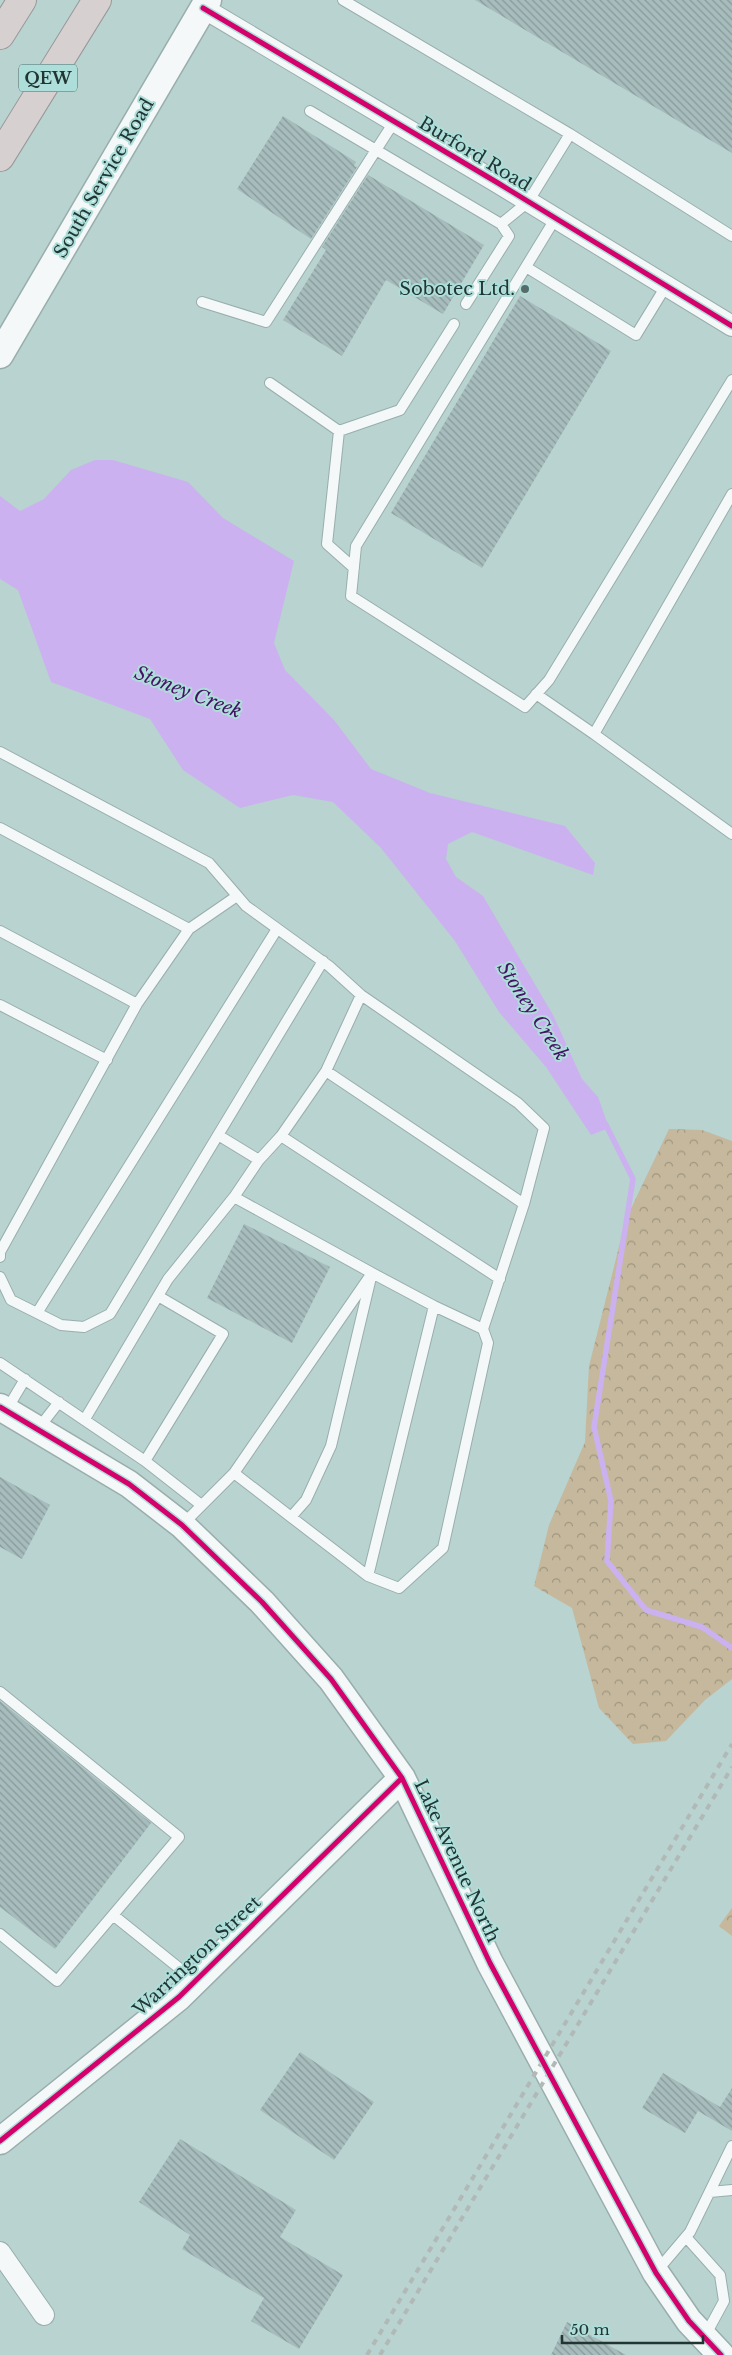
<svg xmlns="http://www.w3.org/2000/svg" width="732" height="2355" font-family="'Libre Baskerville',serif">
<defs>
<pattern id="forest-crowns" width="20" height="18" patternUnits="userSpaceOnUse" patternTransform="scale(1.25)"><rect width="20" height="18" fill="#c5b89c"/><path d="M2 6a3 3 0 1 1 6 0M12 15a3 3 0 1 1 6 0" fill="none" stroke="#a09680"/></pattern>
<pattern id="building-back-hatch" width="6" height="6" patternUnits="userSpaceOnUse" patternTransform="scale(1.25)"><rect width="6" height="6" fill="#a7bcbd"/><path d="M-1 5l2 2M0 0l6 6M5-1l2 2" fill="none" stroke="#889a9a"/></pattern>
</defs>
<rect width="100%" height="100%" fill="#b8d3d0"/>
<path fill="url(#forest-crowns)" d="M669 1129 702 1130 732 1141V1679L705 1700 666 1741 633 1744 599 1708 572 1608 534 1586 549 1525 585 1442 589 1366 626 1219Z
M732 1908V1936L719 1926Z"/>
<path fill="#ccb1f0" d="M95 460H113L188 482 223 518 294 561 274 643 285 670 334 720 371 769 430 793 565 826 595 863 593 875 472 832 448 844 446 859 456 877 483 896 553 1015 582 1079 598 1097 609 1128 591 1135 546 1067 499 1012 455 941 381 848 333 802 293 795 240 808 183 770 150 719 51 682 18 590 0 579V496L20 511 44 499 71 470Z"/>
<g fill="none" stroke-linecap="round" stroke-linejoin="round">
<path stroke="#ccb1f0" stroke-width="5.5" d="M605 1123 633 1179 594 1427 611 1501 607 1561 646 1610 702 1627 732 1648"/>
</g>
<path fill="url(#building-back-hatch)" d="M475 0H732V153Z
M283 116 356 162 354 166 357 167 311 239 237 189Z
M368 175 484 245 443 314 386 280 342 356 283 320 326 250 322 247Z
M520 296 611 351 482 568 391 513Z
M244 1224 330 1267 292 1343 207 1298Z
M0 1477 50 1505 22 1559 0 1547Z
M0 1701 151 1823 55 1949 0 1907Z
M300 2052 374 2102 334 2160 260 2110Z
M663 2073 720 2107 732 2088V2131L698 2111 685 2133 642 2108Z
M180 2139 296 2210 280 2237 343 2275 299 2349 251 2321 264 2298 182 2249 190 2235 139 2202Z
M567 2322 626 2355H551Z"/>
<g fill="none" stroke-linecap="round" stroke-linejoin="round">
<defs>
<path id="service" d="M343 0 570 134 528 202 501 224 376 150 394 122
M570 134 732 236
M555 219 356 546 351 596 525 707 549 680 732 380
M526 267 636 335 666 286
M202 302 266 322 376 150 310 111
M466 304 509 236 501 224
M270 383 339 431 327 544 354 568
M339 431 400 410 454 324
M536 694 594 734 732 834
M594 734 732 494
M0 752 209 863 246 906 329 966 361 995 326 1071 524 1204 483 1329
M0 828 189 929 137 1004
M189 929 237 896
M0 931 137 1004 0 1252V1257
M361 995 518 1103 544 1128 524 1204
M0 1005 107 1060
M218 1135 259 1160
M281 1136 500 1279
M234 1197 259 1160 281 1136 326 1071
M0 1277 11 1300 61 1325 84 1327 110 1314 323 961
M37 1313 277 929
M0 1363 145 1461 200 1504
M6 1411 25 1379
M85 1419 168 1279 234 1197 372 1273 331 1446 306 1500 291 1517 234 1473 372 1273 434 1306 483 1329 488 1343 443 1548 399 1588 368 1576 291 1517
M38 1429 59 1402
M145 1461 223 1334 158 1296
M182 1525 234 1473
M368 1576 434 1306
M0 1692 179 1837 113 1915
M0 1934 57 1981 113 1915 194 1980
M710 2192 732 2190
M686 2237 720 2275 724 2301 705 2336
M656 2272 690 2232 732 2146"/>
<path id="minor" d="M203 8 498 183 732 326
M0 2252 44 2315"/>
<path id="tertiary" d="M0 355 208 0
M0 1407 129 1484 182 1525 262 1602 331 1679 402 1778 490 1963 656 2273 689 2321 721 2355
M0 2141 179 1997 402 1778"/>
<path id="motorway" d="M0 35 22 0
M0 157 97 0"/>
</defs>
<use href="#service" stroke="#99aeac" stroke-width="12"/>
<use href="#minor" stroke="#99aeac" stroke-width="22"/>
<use href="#tertiary" stroke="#99aeac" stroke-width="29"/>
<use href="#motorway" stroke="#989899" stroke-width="30"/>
<use href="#service" stroke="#f4f8f8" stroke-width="10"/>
<use href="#minor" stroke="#f4f8f8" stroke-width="20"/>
<use href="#tertiary" stroke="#f4f8f8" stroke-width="26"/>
<use href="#motorway" stroke="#d7d0d1" stroke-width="28"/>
<path stroke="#b1b9b7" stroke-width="4" stroke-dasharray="6 6" stroke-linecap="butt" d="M367 2355 732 1744
M380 2355 732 1767"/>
<defs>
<path id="cycleway" d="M203 8 498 183 732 326
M0 1407 129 1484 182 1525 262 1602 331 1679 402 1778 490 1963 656 2273 689 2321 721 2355
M0 2141 179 1997 402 1778"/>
</defs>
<use href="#cycleway" stroke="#added9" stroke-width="8"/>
<use href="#cycleway" stroke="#d6006c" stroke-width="5"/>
</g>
<circle fill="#566c6a" stroke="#added9" stroke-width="2" cx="525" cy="289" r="5"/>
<g text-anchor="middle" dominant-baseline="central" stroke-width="4" stroke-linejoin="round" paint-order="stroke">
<rect fill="#added9" stroke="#4b6865" stroke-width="1" x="19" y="64.5" width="58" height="27" rx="4"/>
<g font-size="16" font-weight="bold" fill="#213533">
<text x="48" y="78">QEW</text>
</g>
<g font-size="18" fill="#213533" stroke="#added9">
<text transform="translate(475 154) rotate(31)">Burford Road</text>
<text transform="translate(104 178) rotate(-60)">South Service Road</text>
<text transform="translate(457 1861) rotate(65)">Lake Avenue North</text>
<text transform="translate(197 1956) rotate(-43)">Warrington Street</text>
</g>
<g font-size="18" fill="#213533" stroke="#added9" text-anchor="end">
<text x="515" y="289">Sobotec Ltd.</text>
</g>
<g font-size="19" font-style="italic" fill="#451363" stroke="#added9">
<text transform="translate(188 692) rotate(21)">Stoney Creek</text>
<text transform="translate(533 1011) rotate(57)">Stoney Creek</text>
</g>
</g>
<path d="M562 2335v8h141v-8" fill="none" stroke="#213533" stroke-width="2.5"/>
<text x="570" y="2335" font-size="15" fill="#213533" stroke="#added9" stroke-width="4" paint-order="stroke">50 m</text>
</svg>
